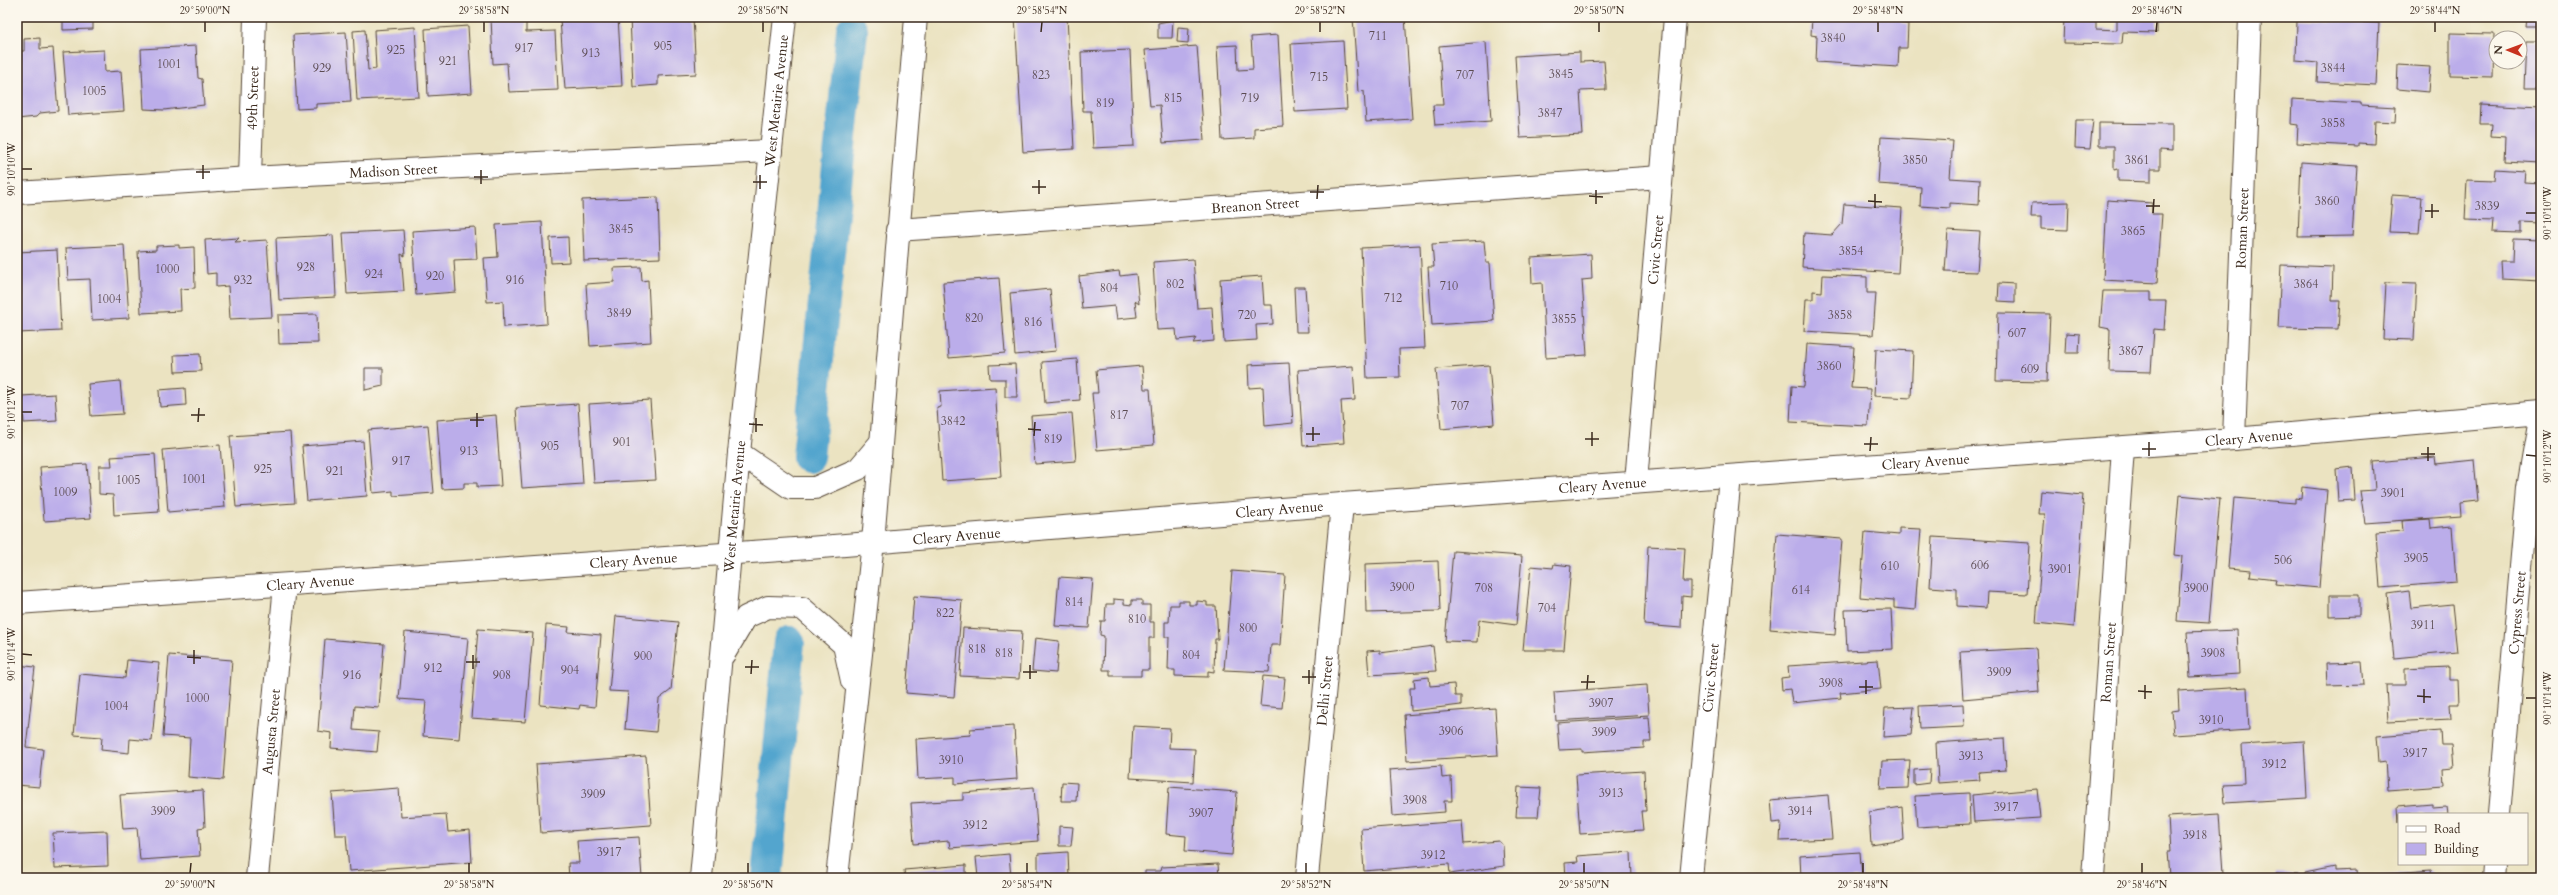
<svg xmlns="http://www.w3.org/2000/svg" width="2558" height="895" font-family="Cardo,serif">
<rect width="100%" height="100%" fill="#fbf7ec"/>
<filter id="ink" filterUnits="userSpaceOnUse"><feTurbulence type="fractalNoise" baseFrequency=".025" numOctaves="2"/><feDisplacementMap in="SourceGraphic" scale="8" xChannelSelector="R" yChannelSelector="G"/><feConvolveMatrix kernelMatrix="1 2 1 2 8 2 1 2 1" color-interpolation-filters="sRGB"/></filter>
<filter id="wash" filterUnits="userSpaceOnUse"><feTurbulence type="fractalNoise" baseFrequency=".012" numOctaves="4" result="noise"/><feDisplacementMap in="SourceGraphic" scale="16" xChannelSelector="R" yChannelSelector="G"/><feGaussianBlur stdDeviation="0.9" result="paint"/><feColorMatrix in="noise" values="0 0 0 0 0 0 0 0 0 0 0 0 0 0 0 0 0 1.4 0 .05"/><feComposite in="paint" operator="in"/></filter>
<g filter="url(#wash)">
<rect width="100%" height="100%" fill="#ebe3c1"/>
<g fill="none" stroke-linecap="round" stroke-linejoin="round">
<path stroke="#53a5ce" stroke-width="32" d="M808 457 852 30
M767 878 789 642"/>
</g>
<g id="blocks">
<path fill="#bbadea" d="M63 17H93V29L63 30Z
M491 17H526V32L555 31 558 90 509 92 507 63 493 64Z
M618 17 622 86 565 89 560 19Z
M630 17H693L696 74 658 76V85L633 87Z
M1015 17H1067L1074 149 1023 152Z
M1353 17H1405L1412 119 1366 122 1364 91 1358 92Z
M1812 17H1901V23L1908 24 1907 48H1899L1898 67 1816 62 1817 36 1811 35Z
M2064 17H2096V29L2117 30V17H2166V20H2157V33L2123 32 2122 44 2063 43Z
M2526 17H2541V26H2525Z
M2297 19 2379 23 2376 85 2317 82 2318 63 2296 61Z
M1173 20 1172 38H1158V23Z
M468 26 472 93 428 96 425 29Z
M415 27 419 97 357 100 353 31 365 30 368 70 376 69 374 30Z
M1178 27 1189 28 1188 43 1177 42Z
M346 32 351 102 316 104V108L297 109 293 35Z
M2450 33 2494 34 2493 77 2450 76Z
M1278 35 1283 126 1254 128V138L1222 140 1217 46 1237 45 1238 70 1253 69 1251 37Z
M40 38V49L53 48 58 111 40 113 36 117 17 119V51H24V39Z
M1343 41 1347 109 1295 112 1291 44Z
M2526 41H2541V88H2524Z
M1486 42 1491 121 1435 125 1433 105H1443L1439 46Z
M196 46 198 78 202 79 204 105 164 110 144 109 141 49Z
M1197 46 1204 140 1163 143 1160 105 1150 106 1145 50Z
M104 50 105 72 121 71 124 111 68 115 63 52Z
M1130 50 1134 146 1093 148 1091 111H1083L1081 52Z
M1580 52V62L1604 61 1606 86V90L1580 91 1583 135 1520 138 1515 56Z
M2398 65 2430 67 2428 92 2397 89Z
M2292 99 2361 103V105L2396 107 2395 122 2375 121 2374 144 2358 143V146L2297 143 2298 125 2291 124Z
M2481 104 2541 107V163L2504 161 2505 137 2491 136 2492 124H2480Z
M2076 120H2093L2090 149 2075 148Z
M2099 123 2172 124V151L2160 150V169H2151V182L2118 181V169L2114 170V146H2099Z
M1881 137 1953 141 1950 178 1980 180 1979 205 1950 203V208L1920 206 1921 187 1878 184Z
M2301 162 2357 166 2352 236 2298 237Z
M2495 169 2525 171 2524 182 2541 183V223L2521 222V233L2492 232 2493 221 2465 220 2467 180 2494 181Z
M2392 195 2422 197 2419 233 2389 232Z
M658 197 660 258 584 261 582 200Z
M2107 200 2152 203V214H2162L2157 283 2103 280Z
M2069 202 2068 230 2041 229V217H2031L2032 203Z
M1844 204 1902 208 1898 273 1802 267 1804 233 1832 235 1842 224Z
M542 222 547 324 504 327 503 301 487 302 484 258 498 257 496 225Z
M475 227 477 259 454 260 456 292 416 295 412 231Z
M403 230 405 256 401 254 404 291 347 294 343 233Z
M1948 230 1980 232 1977 272 1945 271Z
M333 235 336 297 279 300 276 238Z
M568 237 569 262 551 263 550 238Z
M239 238 235 242 267 240 272 317 230 319 228 286 216 287V273L207 274 205 240Z
M2514 239 2541 240V281L2502 279 2501 261H2513Z
M1484 241 1486 263H1490L1494 321 1432 325 1428 267H1434L1432 244Z
M124 245 129 318 92 320 90 279 68 280 66 248Z
M179 245V248L194 247 195 288 180 289 181 311 141 313 138 251 156 250V246Z
M1420 245 1425 348 1399 349 1400 377 1367 378 1361 248Z
M57 250 61 331 18 333 17 252Z
M1591 254 1592 279 1582 280 1587 355 1546 358 1542 283 1532 284 1531 258Z
M1193 259 1197 308 1212 307 1214 341 1193 343 1196 338 1177 340 1176 329 1157 330 1153 262Z
M2281 265 2333 267 2332 301H2340L2338 329 2278 328Z
M641 267 642 281 648 280 651 342 590 346 586 284 614 282 613 268Z
M1119 271 1120 276 1136 274 1139 304 1135 301 1137 317 1117 319 1115 306 1082 309 1079 276Z
M1823 275 1867 277V293H1876L1873 335 1804 331 1806 299H1813V291L1822 292Z
M1262 276 1264 305H1272L1273 324 1256 325 1257 340 1224 342 1220 279Z
M999 278 1005 353 949 358 943 282Z
M1999 283 2015 284V302L1998 301Z
M2386 283 2417 284 2414 340 2383 339Z
M1294 287H1305L1308 332H1296Z
M1050 289 1056 351 1015 355 1010 293Z
M2103 291H2151V301H2166L2164 330 2154 329 2151 372 2109 371 2110 329 2100 327Z
M1998 313 2050 314 2047 382 1996 381Z
M317 314 318 343 279 344 278 315Z
M2066 333 2080 334 2079 353H2065Z
M1807 344 1854 347 1851 388 1870 389 1868 426 1790 422 1792 386 1804 387Z
M1876 349 1913 351 1911 398 1874 396Z
M200 354 201 371 175 372 174 355Z
M1077 359 1080 400 1045 403 1042 362Z
M1289 363 1293 423 1265 426 1263 387 1249 388 1248 365Z
M1015 364 1017 397H1005V379H990L989 365Z
M1489 365 1494 424 1441 429 1436 369Z
M1142 366 1144 389H1150L1154 445 1097 450 1092 393H1098L1096 370Z
M1353 366 1355 400 1341 401 1344 443 1303 446 1298 370Z
M365 368H383V386L365 390Z
M120 381 123 414 91 416 88 384Z
M995 387 1001 477 942 481 937 408 941 407 940 391Z
M185 388 186 405 160 407 159 390Z
M55 394 57 421 24 423 22 396Z
M650 400 656 480 594 483 589 404Z
M578 404 583 484 522 488 516 408Z
M1072 413 1076 461 1035 464 1031 416Z
M496 415 501 486 477 487V483H464V488L442 489 437 420Z
M428 425 434 493 393 496V491L373 493 368 430Z
M290 432 295 503 236 507 230 436Z
M363 441 367 496 307 501 302 446Z
M220 445 225 507 168 512 163 450Z
M155 454 159 512 114 515 113 495 99 494V466H112L111 457Z
M2435 457 2436 464 2474 460 2478 501 2460 503 2461 516 2365 523 2360 491 2375 490 2373 462Z
M87 464 91 518 44 521 40 467Z
M2353 467 2355 500 2338 501 2336 469Z
M2302 487 2327 490 2319 588 2275 584 2276 579 2250 576 2251 570 2228 568 2234 498 2295 503V498L2301 499Z
M2041 491 2083 495 2082 505H2084L2074 627 2036 623 2045 514H2039Z
M2179 495 2220 499 2209 623 2177 621 2182 556 2174 555Z
M2430 519 2431 528 2452 526 2456 582 2380 588 2376 533 2403 531 2402 521Z
M1899 528 1921 529 1915 610 1894 608V600L1860 597 1865 532 1899 535Z
M1777 534 1842 539 1835 635 1770 629Z
M1933 537 2030 543 2027 594 1987 592 1986 608 1957 606V589L1930 587Z
M1648 546 1685 548 1683 582H1691V597L1682 596 1681 628 1644 625Z
M1453 551 1522 556 1516 625 1479 620 1477 642 1445 641Z
M1438 561 1440 611 1366 613 1365 564Z
M1554 564 1571 566 1564 650H1523L1531 566 1553 568Z
M1232 571 1285 575 1280 645H1271L1269 672 1224 670Z
M1059 577 1093 579 1089 628 1055 626Z
M2409 591 2411 608 2452 604 2457 652 2394 658 2387 594Z
M2330 595H2359V616L2330 617Z
M914 596 962 600 954 697 906 693Z
M1114 599 1124 600V604L1132 605V600H1142V605H1150V622H1154V638H1149V670H1141V676H1110V670H1103L1104 636 1100 635 1101 621H1105L1106 604H1114Z
M1179 601H1189V605H1197V601L1207 602V606H1216L1218 639H1215L1214 672 1208 671V677L1175 676V670H1168L1169 637H1165V622H1169L1170 605H1179Z
M1891 609 1893 649 1847 651 1845 610Z
M616 616 678 622 671 690 659 699 656 732 625 729 628 692 609 691Z
M546 625 569 627 568 632 601 635 595 707 580 705 579 709 540 705Z
M963 628 1022 631 1019 679 960 676Z
M478 629 533 633 525 722 471 718Z
M2237 630 2239 674 2190 677 2187 632Z
M405 632 468 638 459 739 423 736 426 701 399 699Z
M1035 638 1059 641 1056 673 1032 671Z
M325 639 384 644 379 708 355 706 353 730 379 732 377 752 331 748 332 733 318 731Z
M1433 646 1436 671 1369 675 1367 651 1380 650V653Z
M2036 648 2039 692 1963 699 1960 652Z
M169 655 232 660 223 780 188 777 190 738 163 736Z
M127 660 159 663 152 741 130 739 129 753 101 750 102 737 74 735 80 674 125 678Z
M1878 660 1881 689 1840 693 1841 698 1792 703 1790 689 1782 690 1781 678 1789 677 1788 666Z
M2362 662 2364 685 2327 686 2326 663Z
M17 665 35 667 26 747 43 749 39 787 17 785Z
M2449 667V680H2458L2459 704H2450L2451 719 2388 722 2386 685H2405V669Z
M1263 676 1285 678 1282 708 1260 706Z
M1429 677 1430 686 1454 684 1455 696H1461V705L1411 711 1410 688H1415L1414 679Z
M1647 685 1649 715 1556 721 1554 692Z
M2247 687 2249 730 2174 735 2172 711 2179 710 2178 691Z
M1963 704 1964 727 1920 729 1919 706Z
M1914 707 1911 735 1883 737 1885 708Z
M1495 708 1498 755 1407 761 1404 715Z
M1649 717 1651 742H1644V748L1582 752V749L1559 750 1557 723Z
M1014 726 1017 779 955 784V777L918 779 916 739 971 735 970 729Z
M1133 726 1170 728 1169 748 1195 749 1193 782 1130 778Z
M2440 731 2441 745H2451L2453 767 2443 768 2444 786 2387 790 2385 761 2378 762 2376 736Z
M2004 738 2006 770 1979 772 1980 780 1938 783 1936 743Z
M2304 741 2307 798 2225 803 2223 784 2244 783 2242 745Z
M646 756 651 825 541 833 536 764Z
M1910 760 1908 788 1880 789 1882 761Z
M1441 766 1442 778 1451 777 1452 801H1444L1445 812 1392 816 1389 770Z
M1930 769 1929 783 1914 785V770Z
M1644 771 1646 811H1641L1643 830 1580 834 1576 775Z
M1062 782 1077 783 1076 801H1061Z
M1034 787 1038 841 950 848 949 841 914 844 911 803 963 800V793Z
M1169 787 1237 792 1232 855 1185 851 1186 836 1166 834Z
M1518 787 1541 788 1538 817H1516Z
M399 788 401 817 446 814 448 832 470 830 472 862 349 871 346 835H335L332 793Z
M2037 789 2040 818 1974 822 1972 795Z
M203 790 205 827 198 828 200 856 140 860 137 828 123 829 120 795Z
M1969 793 1970 824 1917 827 1915 796Z
M1828 795 1832 839 1780 841 1781 822 1772 823 1770 800Z
M2433 804V808L2446 807 2447 814H2399L2398 823 2397 807Z
M1902 807 1904 840 1871 845 1869 812Z
M2219 814 2223 873 2169 876 2167 852H2170L2168 817Z
M1462 821 1464 844 1499 841 1503 846 1504 866 1450 874 1449 864 1364 871 1361 829Z
M1059 826 1073 827 1071 846H1059Z
M107 831 108 866 55 868 53 833Z
M639 837 642 878H569L568 863H579L577 841Z
M1068 852 1069 878H1038V854Z
M1631 852 1632 878H1566L1565 863 1578 862 1577 856Z
M1860 852 1862 878H1801L1800 856Z
M1009 854 1011 878H978L976 857Z
M1218 864 1219 878H1145V871H1161L1162 867Z
M966 865V873L973 878H905L904 870Z
M2334 867V871L2357 870 2358 878H2305V873Z
M2431 871 2432 878H2378V875Z
M2276 874 2298 875V878H2276Z
M2227 875 2228 878H2194V877Z"/>
</g>
</g>
<g filter="url(#ink)">
<use href="#blocks" fill-opacity="0" stroke="#554636" stroke-width="1"/>
<g fill="none" stroke-linecap="round" stroke-linejoin="round">
<defs>
<g id="minor">
<path id="s1" d="M250 178 255 17"/>
<path id="s2" d="M17 193 250 178 771 151"/>
<path id="s3" d="M897 230 1661 177"/>
<path id="s4" d="M2234 439 2250 17"/>
<path id="s5" d="M1636 482 1675 17"/>
<path id="s6" d="M17 603 809 548 1342 504 2234 439 2541 412"/>
<path id="s7" d="M2499 814 2528 488 2541 412"/>
<path id="s8" d="M257 878 285 585"/>
<path id="s9" d="M1307 878 1342 504"/>
<path id="s10" d="M1691 878 1730 477"/>
<path id="s11" d="M2093 878 2123 448"/>
<path d="M2493 878 2494 864"/>
</g>
<g id="major">
<path d="M739 453 791 488H815L858 469 881 442"/>
<path d="M724 654 746 617 768 607 802 608 844 645 852 681"/>
<path id="s12" d="M701 878 739 453 785 17"/>
<path d="M837 878 873 542 916 17"/>
</g>
</defs>
<use href="#minor" stroke="#554636" stroke-width="24"/>
<use href="#major" stroke="#554636" stroke-width="24"/>
<use href="#minor" stroke="#fff" stroke-width="22"/>
<use href="#major" stroke="#fff" stroke-width="22"/>
</g>
</g>
<path fill="none" stroke="#3b2a1e" stroke-width="1.5" d="M205 32V22M484 32V22M763 32V22M1041 32 1042 22M1320 32V22M1599 32V22M1878 32V22M2156 32 2157 22M2435 32V22M22 169H32M196 172H210M474 177H488M203 179V165M753 182H767M481 184V170M1032 187H1046M760 189V175M1310 192H1324M1039 194V180M1589 196 1603 197M1317 199 1318 185M1868 201 1882 202M1596 204V190M2146 206H2160M1875 208V194M2425 211H2439M2153 213 2154 199M2526 213H2536M2432 218V204M22 412H32M191 415H205M470 420H484M198 422 199 408M749 424 763 425M477 427V413M1028 429 1041 430M756 432V418M1306 434H1320M1034 436 1035 422M1585 439H1599M1313 441V427M1864 444H1878M1592 446V432M2142 449H2156M1870 451 1871 437M2421 454H2435M2526 455 2536 456M2149 456V442M2428 461V447M22 654 32 655M187 657 201 658M466 662H480M194 664V650M745 667H759M473 669V655M1023 672H1037M751 674 752 660M1302 677H1316M1030 679V665M1581 682H1595M1309 684V670M1859 687H1873M1587 689 1588 675M2138 691 2152 692M1866 694V680M2417 696 2431 697M2526 698H2536M2145 699V685M2424 703V689M190 873 191 863M469 873V863M748 873V863M1027 873V863M1306 873V863M1584 873V863M1863 873V863M2142 873V863"/>
<g text-anchor="middle" dominant-baseline="central" stroke-width="3" stroke-linejoin="round" paint-order="stroke">
<g font-size="12" fill="#5b4b51">
<text x="1378" y="36">711</text>
<text x="1833" y="38">3840</text>
<text x="663" y="46">905</text>
<text x="524" y="48">917</text>
<text x="396" y="50">925</text>
<text x="591" y="53">913</text>
<text x="448" y="61">921</text>
<text x="169" y="64">1001</text>
<text x="322" y="68">929</text>
<text x="2333" y="68">3844</text>
<text x="1561" y="74">3845</text>
<text x="1041" y="75">823</text>
<text x="1465" y="75">707</text>
<text x="1319" y="77">715</text>
<text x="94" y="91">1005</text>
<text x="1173" y="98">815</text>
<text x="1250" y="98">719</text>
<text x="1105" y="103">819</text>
<text x="1550" y="113">3847</text>
<text x="2333" y="123">3858</text>
<text x="1915" y="160">3850</text>
<text x="2137" y="160">3861</text>
<text x="2327" y="201">3860</text>
<text x="2487" y="206">3839</text>
<text x="621" y="229">3845</text>
<text x="2133" y="231">3865</text>
<text x="1851" y="251">3854</text>
<text x="306" y="267">928</text>
<text x="167" y="269">1000</text>
<text x="374" y="274">924</text>
<text x="435" y="276">920</text>
<text x="243" y="280">932</text>
<text x="515" y="280">916</text>
<text x="1175" y="284">802</text>
<text x="2306" y="284">3864</text>
<text x="1449" y="286">710</text>
<text x="1109" y="288">804</text>
<text x="1393" y="298">712</text>
<text x="109" y="299">1004</text>
<text x="619" y="313">3849</text>
<text x="1247" y="315">720</text>
<text x="1840" y="315">3858</text>
<text x="974" y="318">820</text>
<text x="1564" y="319">3855</text>
<text x="1033" y="322">816</text>
<text x="2017" y="333">607</text>
<text x="2131" y="351">3867</text>
<text x="1829" y="366">3860</text>
<text x="2030" y="369">609</text>
<text x="1460" y="406">707</text>
<text x="1119" y="415">817</text>
<text x="953" y="421">3842</text>
<text x="1053" y="439">819</text>
<text x="622" y="442">901</text>
<text x="550" y="446">905</text>
<text x="469" y="451">913</text>
<text x="401" y="461">917</text>
<text x="263" y="469">925</text>
<text x="335" y="471">921</text>
<text x="194" y="479">1001</text>
<text x="128" y="480">1005</text>
<text x="65" y="492">1009</text>
<text x="2393" y="493">3901</text>
<text x="2416" y="558">3905</text>
<text x="2283" y="560">506</text>
<text x="1980" y="565">606</text>
<text x="1890" y="566">610</text>
<text x="2060" y="569">3901</text>
<text x="1402" y="587">3900</text>
<text x="1484" y="588">708</text>
<text x="2196" y="588">3900</text>
<text x="1801" y="590">614</text>
<text x="1074" y="602">814</text>
<text x="1547" y="608">704</text>
<text x="945" y="613">822</text>
<text x="1137" y="619">810</text>
<text x="2423" y="625">3911</text>
<text x="1248" y="628">800</text>
<text x="977" y="649">818</text>
<text x="1004" y="653">818</text>
<text x="2213" y="653">3908</text>
<text x="1191" y="655">804</text>
<text x="643" y="656">900</text>
<text x="433" y="668">912</text>
<text x="570" y="670">904</text>
<text x="1999" y="672">3909</text>
<text x="352" y="675">916</text>
<text x="502" y="675">908</text>
<text x="1831" y="683">3908</text>
<text x="197" y="698">1000</text>
<text x="1601" y="703">3907</text>
<text x="116" y="706">1004</text>
<text x="2211" y="720">3910</text>
<text x="1451" y="731">3906</text>
<text x="1604" y="732">3909</text>
<text x="2415" y="753">3917</text>
<text x="1971" y="756">3913</text>
<text x="951" y="760">3910</text>
<text x="2274" y="764">3912</text>
<text x="1611" y="793">3913</text>
<text x="593" y="794">3909</text>
<text x="1415" y="800">3908</text>
<text x="2006" y="807">3917</text>
<text x="163" y="811">3909</text>
<text x="1800" y="811">3914</text>
<text x="1201" y="813">3907</text>
<text x="975" y="825">3912</text>
<text x="2195" y="835">3918</text>
<text x="609" y="852">3917</text>
<text x="1433" y="855">3912</text>
</g>
<g font-size="14" fill="#3b2a1e" stroke="#fbf7ec">
<text stroke="none"><textPath href="#s1" startOffset="80">49th Street</textPath></text>
<text stroke="none"><textPath href="#s12" startOffset="781">West Metairie Avenue</textPath></text>
<text stroke="none"><textPath href="#s2" startOffset="377">Madison Street</textPath></text>
<text stroke="none"><textPath href="#s3" startOffset="359">Breanon Street</textPath></text>
<text stroke="none"><textPath href="#s4" startOffset="211">Roman Street</textPath></text>
<text stroke="none"><textPath href="#s5" startOffset="233">Civic Street</textPath></text>
<text stroke="none"><textPath href="#s6" startOffset="2238">Cleary Avenue</textPath></text>
<text stroke="none"><textPath href="#s6" startOffset="1914">Cleary Avenue</textPath></text>
<text stroke="none"><textPath href="#s6" startOffset="1590">Cleary Avenue</textPath></text>
<text stroke="none"><textPath href="#s12" startOffset="373">West Metairie Avenue</textPath></text>
<text stroke="none"><textPath href="#s6" startOffset="1266">Cleary Avenue</textPath></text>
<text stroke="none"><textPath href="#s6" startOffset="942">Cleary Avenue</textPath></text>
<text stroke="none"><textPath href="#s6" startOffset="618">Cleary Avenue</textPath></text>
<text stroke="none"><textPath href="#s6" startOffset="294">Cleary Avenue</textPath></text>
<text stroke="none"><textPath href="#s7" startOffset="202">Cypress Street</textPath></text>
<text stroke="none"><textPath href="#s11" startOffset="216">Roman Street</textPath></text>
<text stroke="none"><textPath href="#s10" startOffset="201">Civic Street</textPath></text>
<text stroke="none"><textPath href="#s9" startOffset="188">Delhi Street</textPath></text>
<text stroke="none"><textPath href="#s8" startOffset="147">Augusta Street</textPath></text>
</g>
</g>
<rect width="2558" height="895" fill="none" stroke="#fbf7ec" stroke-width="44"/>
<rect x="2398" y="813" width="130" height="52" fill="#fbf7ec" stroke="#aea59a"/>
<rect x="2406" y="826" width="20" height="6" fill="#ffffff" stroke="#aea59a"/>
<text x="2434" y="833" font-size="12" fill="#3b2a1e">Road</text>
<rect x="2406" y="843" width="20" height="12" fill="#bbadea" stroke="#aea59a"/>
<text x="2434" y="853" font-size="12" fill="#3b2a1e">Building</text>
<g transform="translate(2508 50) rotate(271)"><circle r="19" fill="#fbf7ec" stroke="#aea59a"/>
<path d="M0-3L7 15L0 10L-7 15Z" fill="#c8321e"/>
<text y="-6" font-size="11" font-weight="bold" text-anchor="middle" fill="#3b2a1e">N</text>
</g>
<rect x="22" y="22" width="2514" height="851" fill="none" stroke="#3b2a1e" stroke-width="1.5"/>
<g font-size="10" text-anchor="middle" fill="#3b2a1e">
<text x="205" y="14">29°59'00"N</text>
<text x="484" y="14">29°58'58"N</text>
<text x="763" y="14">29°58'56"N</text>
<text x="1042" y="14">29°58'54"N</text>
<text x="1320" y="14">29°58'52"N</text>
<text x="1599" y="14">29°58'50"N</text>
<text x="1878" y="14">29°58'48"N</text>
<text x="2157" y="14">29°58'46"N</text>
<text x="2435" y="14">29°58'44"N</text>
<text transform="translate(11 169) rotate(-90)" y="4">90°10'10"W</text>
<text transform="translate(2547 213) rotate(-90)" y="4">90°10'10"W</text>
<text transform="translate(11 412) rotate(-90)" y="4">90°10'12"W</text>
<text transform="translate(2547 456) rotate(-90)" y="4">90°10'12"W</text>
<text transform="translate(11 654) rotate(-90)" y="4">90°10'14"W</text>
<text transform="translate(2547 698) rotate(-90)" y="4">90°10'14"W</text>
<text x="190" y="888">29°59'00"N</text>
<text x="469" y="888">29°58'58"N</text>
<text x="748" y="888">29°58'56"N</text>
<text x="1027" y="888">29°58'54"N</text>
<text x="1306" y="888">29°58'52"N</text>
<text x="1584" y="888">29°58'50"N</text>
<text x="1863" y="888">29°58'48"N</text>
<text x="2142" y="888">29°58'46"N</text>
</g>
</svg>
